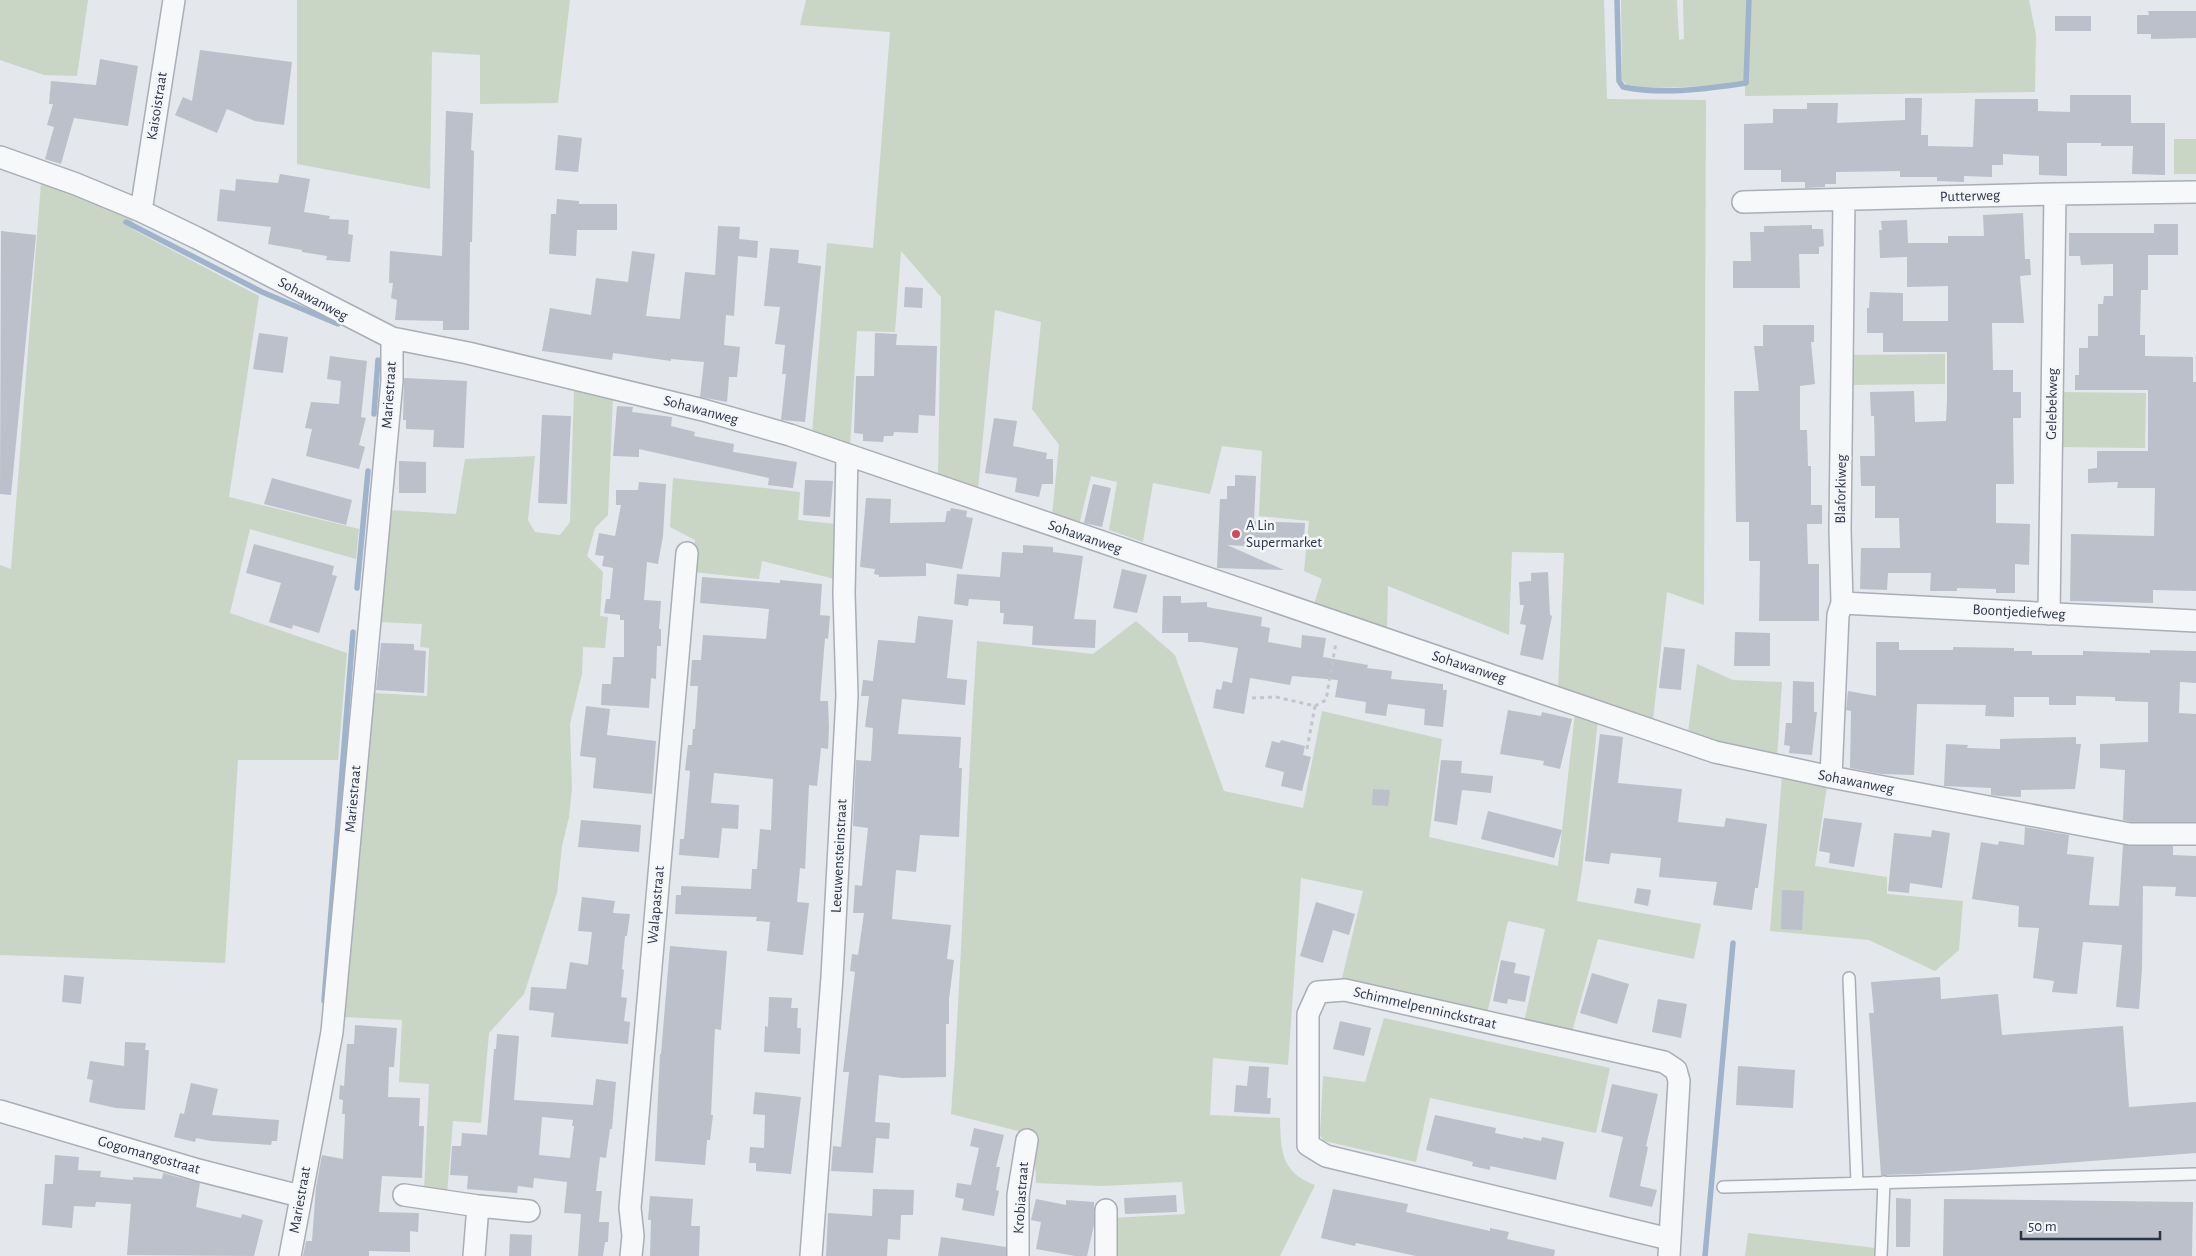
<svg xmlns="http://www.w3.org/2000/svg" width="2196" height="1256" font-family="'Alegreya Sans',sans-serif">
<rect width="100%" height="100%" fill="#e4e7ec"/>
<path fill="#c9d6c5" d="M0 0H88L77 76 44 75 0 60Z
M297 0H570L558 103 480 104V55L432 52 430 189 297 164Z
M806 0H1604L1607 99 1706 100 1704 605 1667 592 1653 720 1558 690 1564 553 1512 552 1509 635 1388 586 1387 630 1314 604 1322 579 1304 571 1309 521 1259 516 1262 451 1222 446 1210 494 1153 483 1143 542 1109 530 1117 482 1091 476 1079 525 1052 516 1059 445 1032 409 1041 322 995 310 978 490 938 477 941 297 901 251 895 332 857 331 850 447 812 435 827 243 873 248 890 32 800 25Z
M1621 0H1677L1679 40 1684 39 1683 0H2029L2036 35 2035 92 1745 96V83C1726 84 1640 92 1627 85 1626 84 1623 81 1622 79Z
M2174 139H2196V174H2174Z
M41 183 133 215 132 229 259 296 229 497 359 529 356 559 250 529 230 613 347 653 338 760H238L225 963 0 955V565L11 569Z
M1945 354V384L1849 385 1848 355Z
M574 389 613 397 608 515 595 528 587 556 603 572 600 616 608 617 605 648 583 647 582 674 570 724 572 788 569 817 562 846 557 893 524 994 489 1033 481 1123 453 1121 447 1194 424 1191 429 1084 399 1082 402 1020 342 1017 374 693 427 696 429 648 420 647 422 624 379 622 390 510 456 514 465 459 535 456 528 520 535 532 560 535 570 522Z
M2059 392 2146 393 2145 448 2059 447Z
M673 478 800 492 798 520 836 524 835 579 762 561 759 579 693 572 695 540 670 527Z
M1136 621 1175 655 1224 791 1303 808 1322 711 1442 739 1429 837 1558 866 1575 713 1598 719 1582 871 1577 901 1701 924 1694 959 1598 939 1572 1032 1524 1022 1545 929 1508 921 1487 1014 1341 982 1363 891 1301 878 1288 1065 1213 1058 1210 1115 1280 1118C1281 1150 1280 1172 1315 1185L1280 1256H1112V1218L1185 1214 1182 1182 1103 1186 1036 1183 1034 1135 951 1114C963 957 966 799 977 641L1093 654Z
M1697 664 1733 680 1782 682 1777 759 1688 733Z
M1782 775 1827 786 1815 866 1887 877V894L1963 901 1959 950 1935 971 1869 940 1770 931Z
M1384 1018 1610 1068 1596 1133 1430 1098 1416 1162 1324 1141 1320 1135 1323 1076 1365 1082Z
M1748 1233 1884 1249V1256H1745Z"/>
<g fill="none" stroke-linecap="round" stroke-linejoin="round">
<path stroke="#9fb4cc" stroke-width="5.5" d="M1617 0 1619 81 1623 87C1663 95 1706 89 1746 83L1749 0
M126 222 262 292 338 324
M374 414 378 360
M357 588 368 471
M324 1001 353 632
M1705 1256 1733 943"/>
</g>
<path fill="#bbc0ca" fill-rule="evenodd" d="M2148 11H2196V38L2151 39V34H2137V15H2149Z
M2055 16H2091V31H2055Z
M200 50 292 62 284 125 255 121 227 109 217 133 175 115 183 97 192 101Z
M100 59 138 66 128 126 74 118 61 164 45 159 54 127 47 125 53 104H49L51 81 96 85Z
M2070 95H2131V123H2165V175L2132 174 2133 146H2101V143H2067V176L2039 175V156L2003 154V165H1992V177L1964 176V182L1937 181V177H1900V171L1836 172V184H1825V187L1805 188V182H1781V170H1744V124L1773 123V109H1807V103H1838L1837 123 1905 120V98H1922L1921 135H1928V146L1973 147 1975 99H2038V111L2070 112Z
M446 111 473 113 471 150 474 151 472 242H470L469 330H443V321L395 320 397 300 391 298 393 283H389L390 251 442 256Z
M558 135 582 138 578 172 555 170Z
M280 174 310 179 304 212 330 216 329 219 349 220 348 234 353 235 350 262 326 260 327 256 302 252V250L268 244 271 227 217 221 220 189 235 191 236 179 278 183Z
M557 199 579 201V204H617V230H577L576 256 549 254 551 214H556Z
M2023 213 2025 259H2030L2031 275 2020 276 2024 323H1992L1993 370H2013V392H2021V418H2013L2014 484H1996V523L2030 524 2029 565 2015 564V593H1996V589L1957 588V591H1930L1931 573H1888L1887 590 1860 589 1861 548H1900L1899 518H1875V486H1861L1860 456H1875L1874 416H1871L1870 392 1914 391 1915 422 1946 421 1947 400V352H1883V333H1867V308H1869L1870 292 1903 293V321H1948V286L1907 287V257L1880 258 1879 230H1882L1881 221 1907 220 1908 243H1948V236H1984L1983 215Z
M2154 224H2178V255H2148V290H2141L2140 335H2145V356L2193 357V382H2196V591L2153 590V603L2070 601 2071 534 2154 536 2155 488H2117L2118 482 2088 483V469L2097 468V451H2148V390H2075V375H2079V348H2088V336H2098V304H2103L2104 296H2113V264L2081 265 2080 256H2069V233H2154Z
M1812 225V229H1823L1824 246 1819 247V254H1799L1800 288H1733V261H1751L1750 232H1764V226Z
M718 226 740 227 739 239 758 241 757 258 738 256 734 316 726 315 724 345 740 347 737 377H729L727 402 700 397 704 362 671 359V361L613 353 612 360 542 351 550 308 591 315 596 278 628 282 632 251 655 254 646 316 680 319 685 272 715 275Z
M1 231 36 235 11 495 0 494Z
M770 248 799 250 798 263 821 266 805 422 781 420 786 374H782L785 345 775 344 780 307 764 306Z
M905 287 923 288 922 308 904 307Z
M1763 325H1814V342H1811L1815 384 1800 386V430H1807L1808 466H1811V505H1822V524H1807L1808 564H1819V621H1759L1760 561H1749V522H1736L1734 391H1759L1754 346H1763Z
M259 333 288 337 283 373 253 369Z
M875 333 897 334 896 345 937 346 935 416 919 415 918 433 894 432 893 436H884L883 442 863 441V434L854 433 856 376H874Z
M330 356 367 361 361 417 366 418 359 445 365 447 359 469 306 456 312 429 305 428 311 402 339 404 341 381 327 379Z
M404 378 467 381 464 448 433 447 434 430 406 429V420H403Z
M617 406 633 407 632 412 672 417 671 426 695 432 694 436 734 444 733 452 797 462 793 488 768 485 769 478 639 449V457L613 456Z
M542 415 571 416 567 504 538 503Z
M994 418 1017 421 1013 446 1047 453 1046 459H1053V484H1042L1039 497 1015 492 1017 478 985 473Z
M399 461 426 462V493H399Z
M1235 475 1256 476 1254 521 1305 523 1304 540 1301 539 1300 549 1227 545 1284 570 1217 568 1220 499H1227V486H1235Z
M272 478 352 500 346 525 264 504Z
M805 480 833 481 830 517 803 515Z
M639 482 666 484 663 536 658 564 647 562 644 600 661 601 659 629H661V646H657L656 679 651 678 649 708 601 705 602 684H611L613 657H624V620H620V615L604 613 606 599H610L613 568 602 566 604 556 595 555 599 533 615 536 621 505H616V490H638Z
M1093 484 1111 488 1102 527 1084 523Z
M866 498 891 499 890 523 945 522 947 511H950L951 508 967 511 966 517 973 518 962 569 926 563V576L879 577V575L874 574 875 569 860 567Z
M254 544 334 566 332 575 337 576 319 633 293 625 292 629 269 622 281 583 246 573Z
M1023 545 1053 547V552L1083 556 1074 619 1096 620 1095 648 1032 645 1033 626 1003 624 1004 613H1000V601L969 599 968 606 954 604 957 574 1000 577 1002 552 1023 553Z
M1122 569 1147 575 1137 613 1113 608Z
M1548 572 1550 615 1552 616 1543 660 1520 655 1526 625 1520 624 1524 605H1520L1519 582 1531 581V573Z
M702 577 780 583V580L822 584 820 615 830 616 828 639 825 638 820 701H828L829 728 828 749 821 748 817 786 809 785 805 869 800 868 797 902 809 903 803 955 767 951 770 922 756 921 757 917 675 914 676 895H681V886L751 889 752 869H757L760 829 771 830 773 779 714 773 711 803 739 805 738 829 722 828 719 858 679 855 680 839H684L690 771 685 770 688 745H692L693 729H695L698 686H690L692 660H701L703 635 766 639 769 609 700 603Z
M1163 596H1181V603L1207 602V607L1262 617 1261 626 1270 628 1268 642 1301 648 1302 635 1326 638 1323 657 1368 665 1367 668 1392 671 1391 679 1443 684V690H1447L1443 727 1424 725 1425 709 1388 704 1386 716 1365 713 1366 702 1335 697 1338 680 1292 676 1290 685 1250 678 1244 714 1213 708 1216 689 1221 690 1223 681 1232 683 1238 648 1201 642H1188V633H1162Z
M918 616 953 620 947 678 967 680 965 705 902 699 898 734 961 737 959 768H962L959 837 920 835 916 872 896 870 892 919 951 925 947 959 954 960 949 999V1024H946V1077L902 1078 879 1075 875 1122 890 1123 889 1139 876 1138 873 1173 831 1171 833 1146 841 1147 849 1072H843L855 972 850 971 852 954 858 955 864 913H853L855 885 862 886 868 828 853 826 856 760 871 761 873 728 865 727 869 696H861L863 680 873 681 878 640 915 643Z
M1735 632 1770 633V666H1734Z
M1876 642H1899V650H1953V647L2014 648V651H2032V655H2083V651L2150 653V650L2196 651V683L2180 682 2179 713 2196 714V822H2131L2123 820 2125 770 2100 768V744L2148 742V702L2115 701V697L2076 696V705H2049V697H2014V717L1985 716 1986 705 1917 704 1914 775 1881 774 1850 768 1851 711 1846 710 1848 691 1876 696Z
M381 643 414 644V650L426 651 424 693 376 690Z
M1664 647 1685 649 1681 690 1659 688Z
M1793 681 1814 682V712H1817L1812 755 1789 753 1790 746 1784 745 1786 723H1792Z
M586 706 610 709 607 735 656 741 652 794 593 788 596 758 580 756Z
M1508 710 1541 716 1542 712 1572 719 1560 769 1543 765 1544 761 1500 754Z
M1600 734 1623 737 1618 783 1682 789 1678 822 1724 827 1726 818 1767 824 1758 888H1755L1752 910 1713 905 1717 882 1659 877 1661 858 1611 853 1609 864 1585 861Z
M2076 737V744H2081L2075 789 2021 790V797L1999 796 1991 795V788L1944 786 1946 744 1968 745 1967 748 2000 749V739Z
M1281 740 1305 746 1303 755 1311 757 1302 791 1281 786 1284 772 1265 767 1272 741 1280 743Z
M1441 760 1462 761 1461 773 1493 776 1491 793 1462 790 1457 825 1434 821Z
M1373 789 1390 790 1388 806 1372 805Z
M1488 811 1562 830 1554 858 1481 839Z
M1824 818 1862 823 1854 867 1829 863 1830 853 1819 851Z
M581 820 641 825 639 852 578 847Z
M2025 827 2069 835 2067 854 2094 857 2089 905 2119 906 2123 845 2173 846V855L2196 856V897L2175 896 2176 887 2143 886 2142 969 2139 1009 2116 1007 2122 945 2083 942 2077 994 2052 992 2054 981 2033 978 2039 928 2018 927 2019 906 1972 899 1981 842 1998 845 1999 841 2024 845Z
M1932 830 1950 833 1942 888 1910 883 1909 893 1888 891 1894 833 1931 837Z
M1637 888 1651 890 1648 906 1634 903Z
M1782 890 1804 891 1802 930 1781 929Z
M582 897 615 901 613 913 630 914 627 936H625L622 969 624 970 621 997 627 998 624 1021 630 1022 628 1044 551 1037 554 1013 529 1010 531 987 566 989 570 962 588 965 592 932 578 931Z
M1316 902 1355 914 1349 935 1333 930 1323 963 1300 956Z
M670 946 727 951 721 1030 715 1029 711 1115H713L710 1140H707L705 1165 655 1161 660 1054H661Z
M1501 960 1516 963 1514 973 1530 976 1525 1002 1508 999 1507 1004 1493 1001Z
M1592 973 1629 984 1617 1024 1580 1013Z
M64 975 84 977 81 1004 62 1002Z
M1940 977 1941 999 1998 994 2002 1035 2123 1026 2129 1107 2196 1102V1153L1919 1174 1881 1175 1869 1013H1874L1871 982Z
M769 997 792 998 791 1008H798L797 1028H801L800 1054 764 1052 765 1026 768 1027Z
M1658 999 1687 1004 1681 1038 1652 1032Z
M1340 1021 1371 1028 1364 1056 1333 1049Z
M355 1025 397 1028 394 1067H389L388 1097 420 1098 419 1126H424L422 1178 382 1176 379 1212 419 1213 418 1232 410 1231V1252L369 1251V1256H303L306 1241H312L316 1187 322 1155 343 1159 345 1114H342L343 1100 339 1099 340 1085 344 1086 347 1044H354Z
M497 1034 519 1036 514 1100 593 1105 596 1079 616 1082 612 1129H610L606 1158 600 1157 596 1191H602L599 1222H609L608 1242H605L603 1256H578L581 1214 564 1213 567 1182 534 1178 533 1188 518 1186 517 1193 467 1189 468 1176 450 1175 452 1146H461L462 1133 487 1135 494 1049H496ZM542 1117 573 1120 572 1126H574L570 1158 539 1155Z
M125 1042 146 1043 145 1050H149L145 1110 116 1108 89 1102 93 1080 87 1079 90 1061 124 1066Z
M1249 1066 1269 1067 1267 1098H1271L1270 1114 1234 1112 1236 1085 1247 1086Z
M1738 1066 1795 1070 1793 1108 1736 1105Z
M191 1083 218 1089 212 1115 279 1120 277 1141H272L271 1145 211 1141 196 1138 195 1142 174 1137 180 1113 184 1114Z
M1612 1084 1658 1094 1646 1146 1648 1147 1640 1186 1657 1190 1652 1207 1609 1197 1623 1137 1601 1132Z
M755 1092 801 1097 791 1174 756 1171V1163H749L750 1147 764 1148 765 1115 753 1114Z
M1435 1115 1496 1128 1495 1133 1523 1139V1137L1541 1141 1542 1137 1564 1142 1556 1180 1490 1166V1170L1472 1166 1473 1162 1426 1150Z
M974 1128 1004 1135 996 1167H1000L996 1190 999 1191 994 1216 962 1210 964 1199 955 1197 957 1183 971 1185 979 1148 970 1146Z
M55 1155 79 1157 78 1170 101 1171 100 1177 133 1180V1177L162 1179 163 1173 200 1183 196 1207 241 1218 242 1214 263 1220 254 1256 127 1255 131 1204 96 1202 95 1207 74 1206 72 1228 42 1225 45 1184H53Z
M873 1189 914 1190 913 1215H901L900 1240 888 1239 887 1256H826L828 1213 872 1216Z
M1333 1189 1408 1204 1406 1212 1490 1231V1228L1509 1232 1507 1239 1555 1250 1554 1256H1416L1356 1243 1355 1246 1321 1238Z
M1176 1195 1177 1212 1125 1214 1124 1198Z
M650 1196 693 1199 691 1226H700L699 1256H650L651 1220H648Z
M1896 1198 1911 1199 1910 1247H1896Z
M1036 1199 1066 1205V1200L1094 1202V1225L1087 1256H1075L1036 1249 1041 1222 1031 1220Z
M1944 1199 2193 1202 2192 1256H1943Z
M510 1234 532 1235 531 1256H509Z
M941 1237 1006 1247V1256H938Z"/>
<g fill="none" stroke-linecap="round" stroke-linejoin="round">
<defs>
<path id="service" d="M1849 978 1857 1183
M1723 1187 2196 1174
M1881 1256 1884 1182"/>
<path id="minor" d="M0 157 76 184 141 211 197 238 392 338 468 353 703 410 790 435 1715 752 1831 777 2130 834H2196
M1743 202 2055 194 2196 192
M141 211 174 0
M1842 603 2196 621
M2049 614 2055 194
M1831 777 1838 615 1842 603 1840 530 1844 200
M0 1111 198 1170 300 1196
M404 1195 478 1206 529 1211
M1106 1210V1256
M290 1256 332 1032 392 381V338
M474 1256 478 1206
M631 1256 633 1236 630 1208 687 553
M811 1256 832 977 847 696 844 593 847 456
M1018 1256V1195L1027 1140
M1669 1256 1679 1081 1676 1070 1664 1062 1345 990 1318 992 1308 1014V1145L1326 1156 1669 1239"/>
</defs>
<use href="#service" stroke="#a9aeb7" stroke-width="14"/>
<use href="#minor" stroke="#a9aeb7" stroke-width="24"/>
<path stroke="#c2c5cb" stroke-width="3" stroke-dasharray="4 4" stroke-linecap="butt" d="M1252 698 1276 697 1315 706 1326 700 1336 642
M1307 749 1315 706"/>
<use href="#service" stroke="#f7f8fa" stroke-width="11"/>
<use href="#minor" stroke="#f7f8fa" stroke-width="21"/>
</g>
<circle fill="#d1495b" stroke="#f4f6f9" stroke-width="2" cx="1236" cy="534" r="5"/>
<g text-anchor="middle" dominant-baseline="central" stroke-width="5" stroke-linejoin="round" paint-order="stroke">
<g font-size="15" fill="#2b3445" stroke="#f4f6f9">
<text transform="translate(157 106) rotate(-81)">Kaisoistraat</text>
<text transform="translate(1970 196) rotate(-2)">Putterweg</text>
<text transform="translate(313 299) rotate(28)">Sohawanweg</text>
<text transform="translate(389 395) rotate(-86)">Mariestraat</text>
<text transform="translate(2052 404) rotate(-89)">Gelebekweg</text>
<text transform="translate(701 410) rotate(15)">Sohawanweg</text>
<text transform="translate(1841 489) rotate(-89)">Blaforkiweg</text>
<text transform="translate(1085 537) rotate(19)">Sohawanweg</text>
<text transform="translate(2019 612) rotate(3)">Boontjediefweg</text>
<text transform="translate(1469 667) rotate(18)">Sohawanweg</text>
<text transform="translate(1856 782) rotate(11)">Sohawanweg</text>
<text transform="translate(353 799) rotate(-85)">Mariestraat</text>
<text transform="translate(839 856) rotate(-87)">Leeuwensteinstraat</text>
<text transform="translate(656 905) rotate(-85)">Walapastraat</text>
<text transform="translate(1425 1008) rotate(13)">Schimmelpenninckstraat</text>
<text transform="translate(149 1155) rotate(16)">Gogomangostraat</text>
<text transform="translate(1021 1198) rotate(-86)">Krobiastraat</text>
<text transform="translate(300 1200) rotate(-80)">Mariestraat</text>
</g>
<g font-size="15" fill="#2b3445" stroke="#f4f6f9" text-anchor="start">
<text x="1246" y="525">A Lin<tspan x="1246" dy="17">Supermarket</tspan></text>
</g>
</g>
<path d="M2021 1231v8h139v-8" fill="none" stroke="#2b3445" stroke-width="2.5"/>
<text x="2028" y="1231" font-size="15" fill="#2b3445" stroke="#f4f6f9" stroke-width="4" paint-order="stroke">50 m</text>
</svg>
